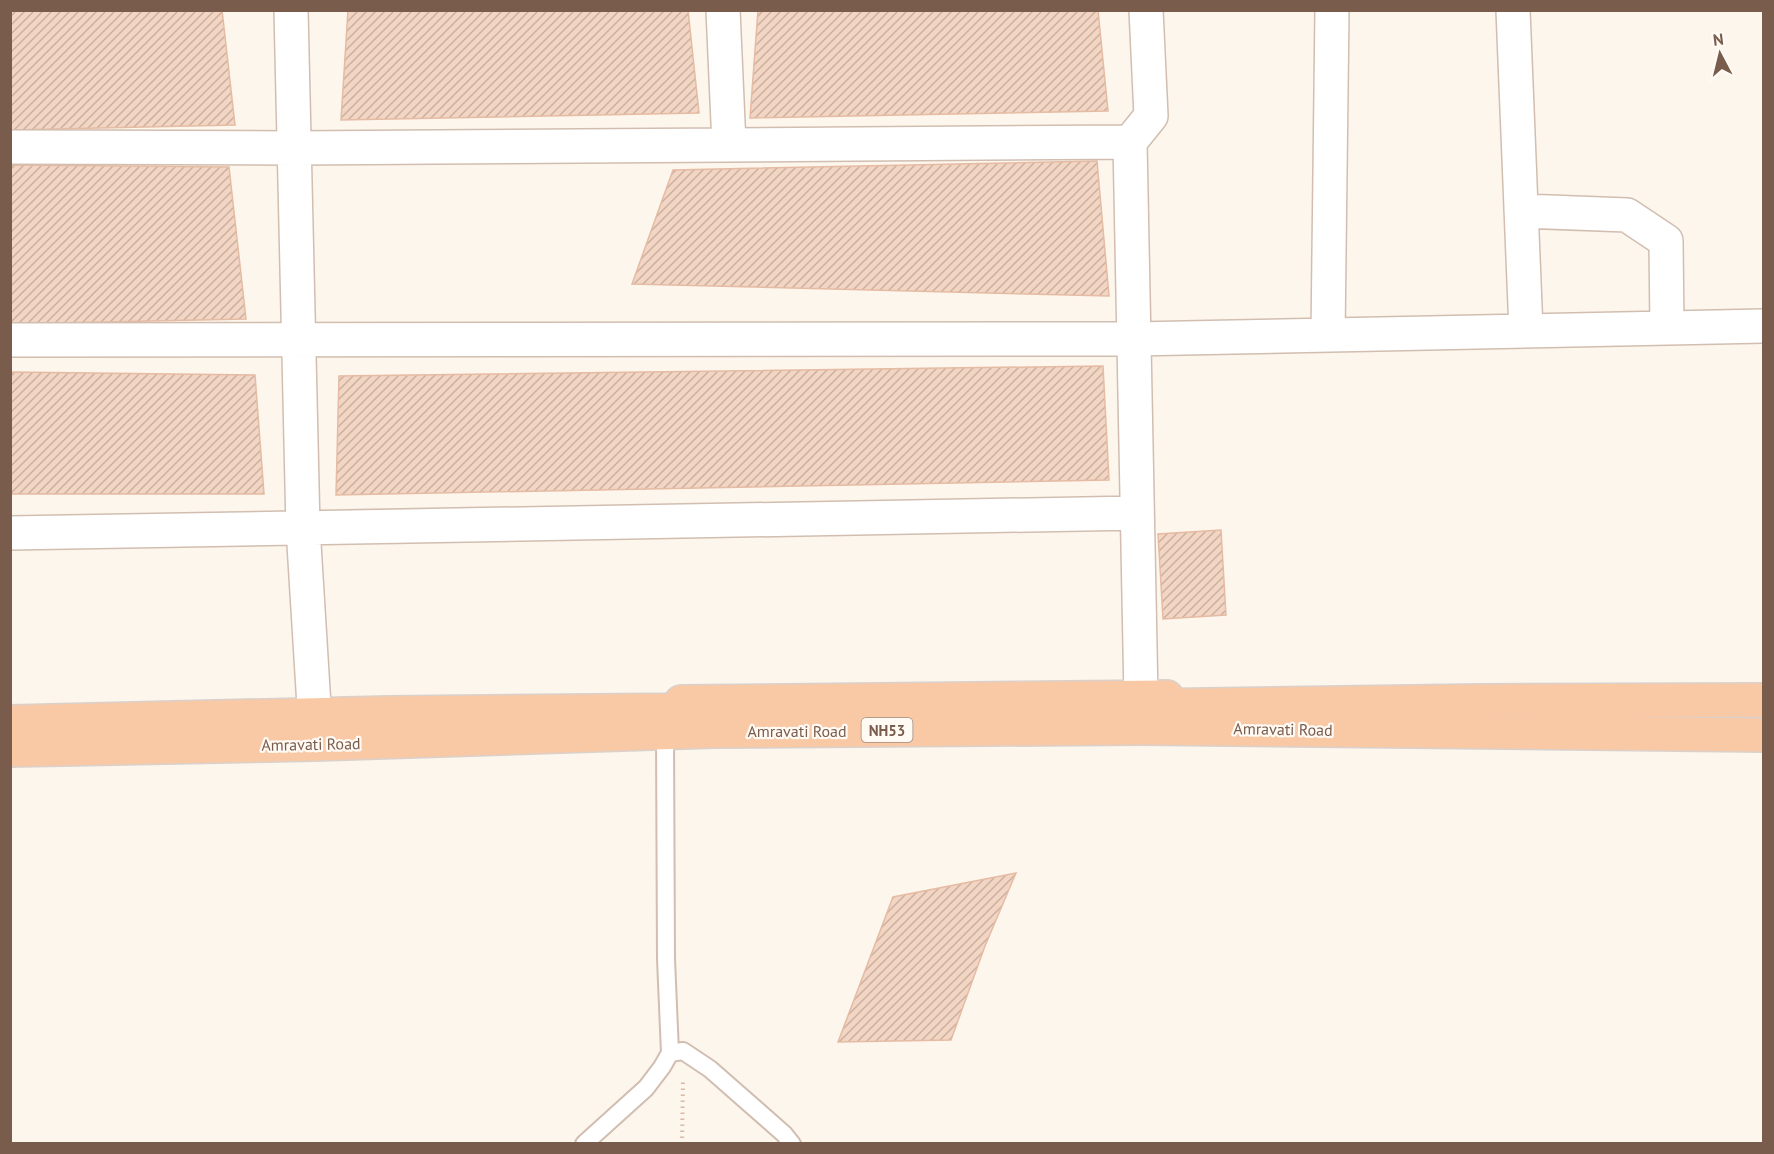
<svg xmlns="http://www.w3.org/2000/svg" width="1774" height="1154" font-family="'PT Sans',sans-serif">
<defs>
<pattern id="building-hatch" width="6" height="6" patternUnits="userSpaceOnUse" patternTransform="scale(1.5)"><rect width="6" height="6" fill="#f3d5c3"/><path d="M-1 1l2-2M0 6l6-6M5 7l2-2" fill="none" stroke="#cab0a1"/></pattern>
</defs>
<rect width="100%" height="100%" fill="#fdf6ec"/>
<path fill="url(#building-hatch)" stroke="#e6bba3" stroke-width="1.5" d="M10 10H222L235 125 10 130Z
M348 10H688L699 113 341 120Z
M758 10H1098L1108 111 750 118Z
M1097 161 1109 296 632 284 673 170Z
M10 165 229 167 246 319 10 324Z
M1103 366 1109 480 336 495 339 376Z
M10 372 255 375 264 494H10Z
M1221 530 1226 615 1163 619 1158 534Z
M1016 873 985 946 951 1040 838 1042 893 897Z"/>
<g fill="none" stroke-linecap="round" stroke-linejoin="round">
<defs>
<path id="service" d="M670 1053 683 1051 710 1069 784 1134 792 1144
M584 1144 646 1088 662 1067 670 1053 666 959 665 734"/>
<path id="minor" d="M291 10 303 528 314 706
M723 10 729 145
M1513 10 1526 331
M10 147 294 148 1130 142
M1521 211 1627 215 1666 241 1667 328
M1328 335 1332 10
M10 340 1134 339 1764 326
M10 533 1137 513
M1141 698 1130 142 1151 116 1146 10"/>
<path id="trunk" d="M681 702 1167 697
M1143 706 1481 701 1764 700
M10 722 387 713 705 710
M10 750 316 744 714 731 1142 728 1764 735"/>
</defs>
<use href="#service" stroke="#d1beb0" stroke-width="20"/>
<use href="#minor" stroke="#d1beb0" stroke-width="36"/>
<use href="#trunk" stroke="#dad1cd" stroke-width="36"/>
<path stroke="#d9b8a5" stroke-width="4" stroke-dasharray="1.5 4.5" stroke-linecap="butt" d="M682 1144 683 1079"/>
<use href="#service" stroke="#fff" stroke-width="16"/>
<use href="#minor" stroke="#fff" stroke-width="33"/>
<use href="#trunk" stroke="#f9c8a4" stroke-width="33"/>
</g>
<g text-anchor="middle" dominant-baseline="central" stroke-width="4.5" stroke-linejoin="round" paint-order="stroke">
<rect fill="#fffaf3" stroke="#a28b7f" stroke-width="1.5" x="861.5" y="718" width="51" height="24" rx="4.5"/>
<g font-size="15" font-weight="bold" fill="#7a5c4d">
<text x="887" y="730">NH53</text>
</g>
<g font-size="16" fill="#7a5c4d" stroke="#fffaf3">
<text transform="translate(1283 729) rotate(1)">Amravati Road</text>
<text x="797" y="731">Amravati Road</text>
<text transform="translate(311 744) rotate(-1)">Amravati Road</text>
</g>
</g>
<rect width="1774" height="1154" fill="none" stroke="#7a5c4d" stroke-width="24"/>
<g transform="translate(1720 54) rotate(353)" stroke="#fffaf3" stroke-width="4.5" paint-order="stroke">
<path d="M0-4.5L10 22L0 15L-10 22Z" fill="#7a5c4d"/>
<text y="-9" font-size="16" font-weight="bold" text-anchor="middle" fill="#7a5c4d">N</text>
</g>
</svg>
